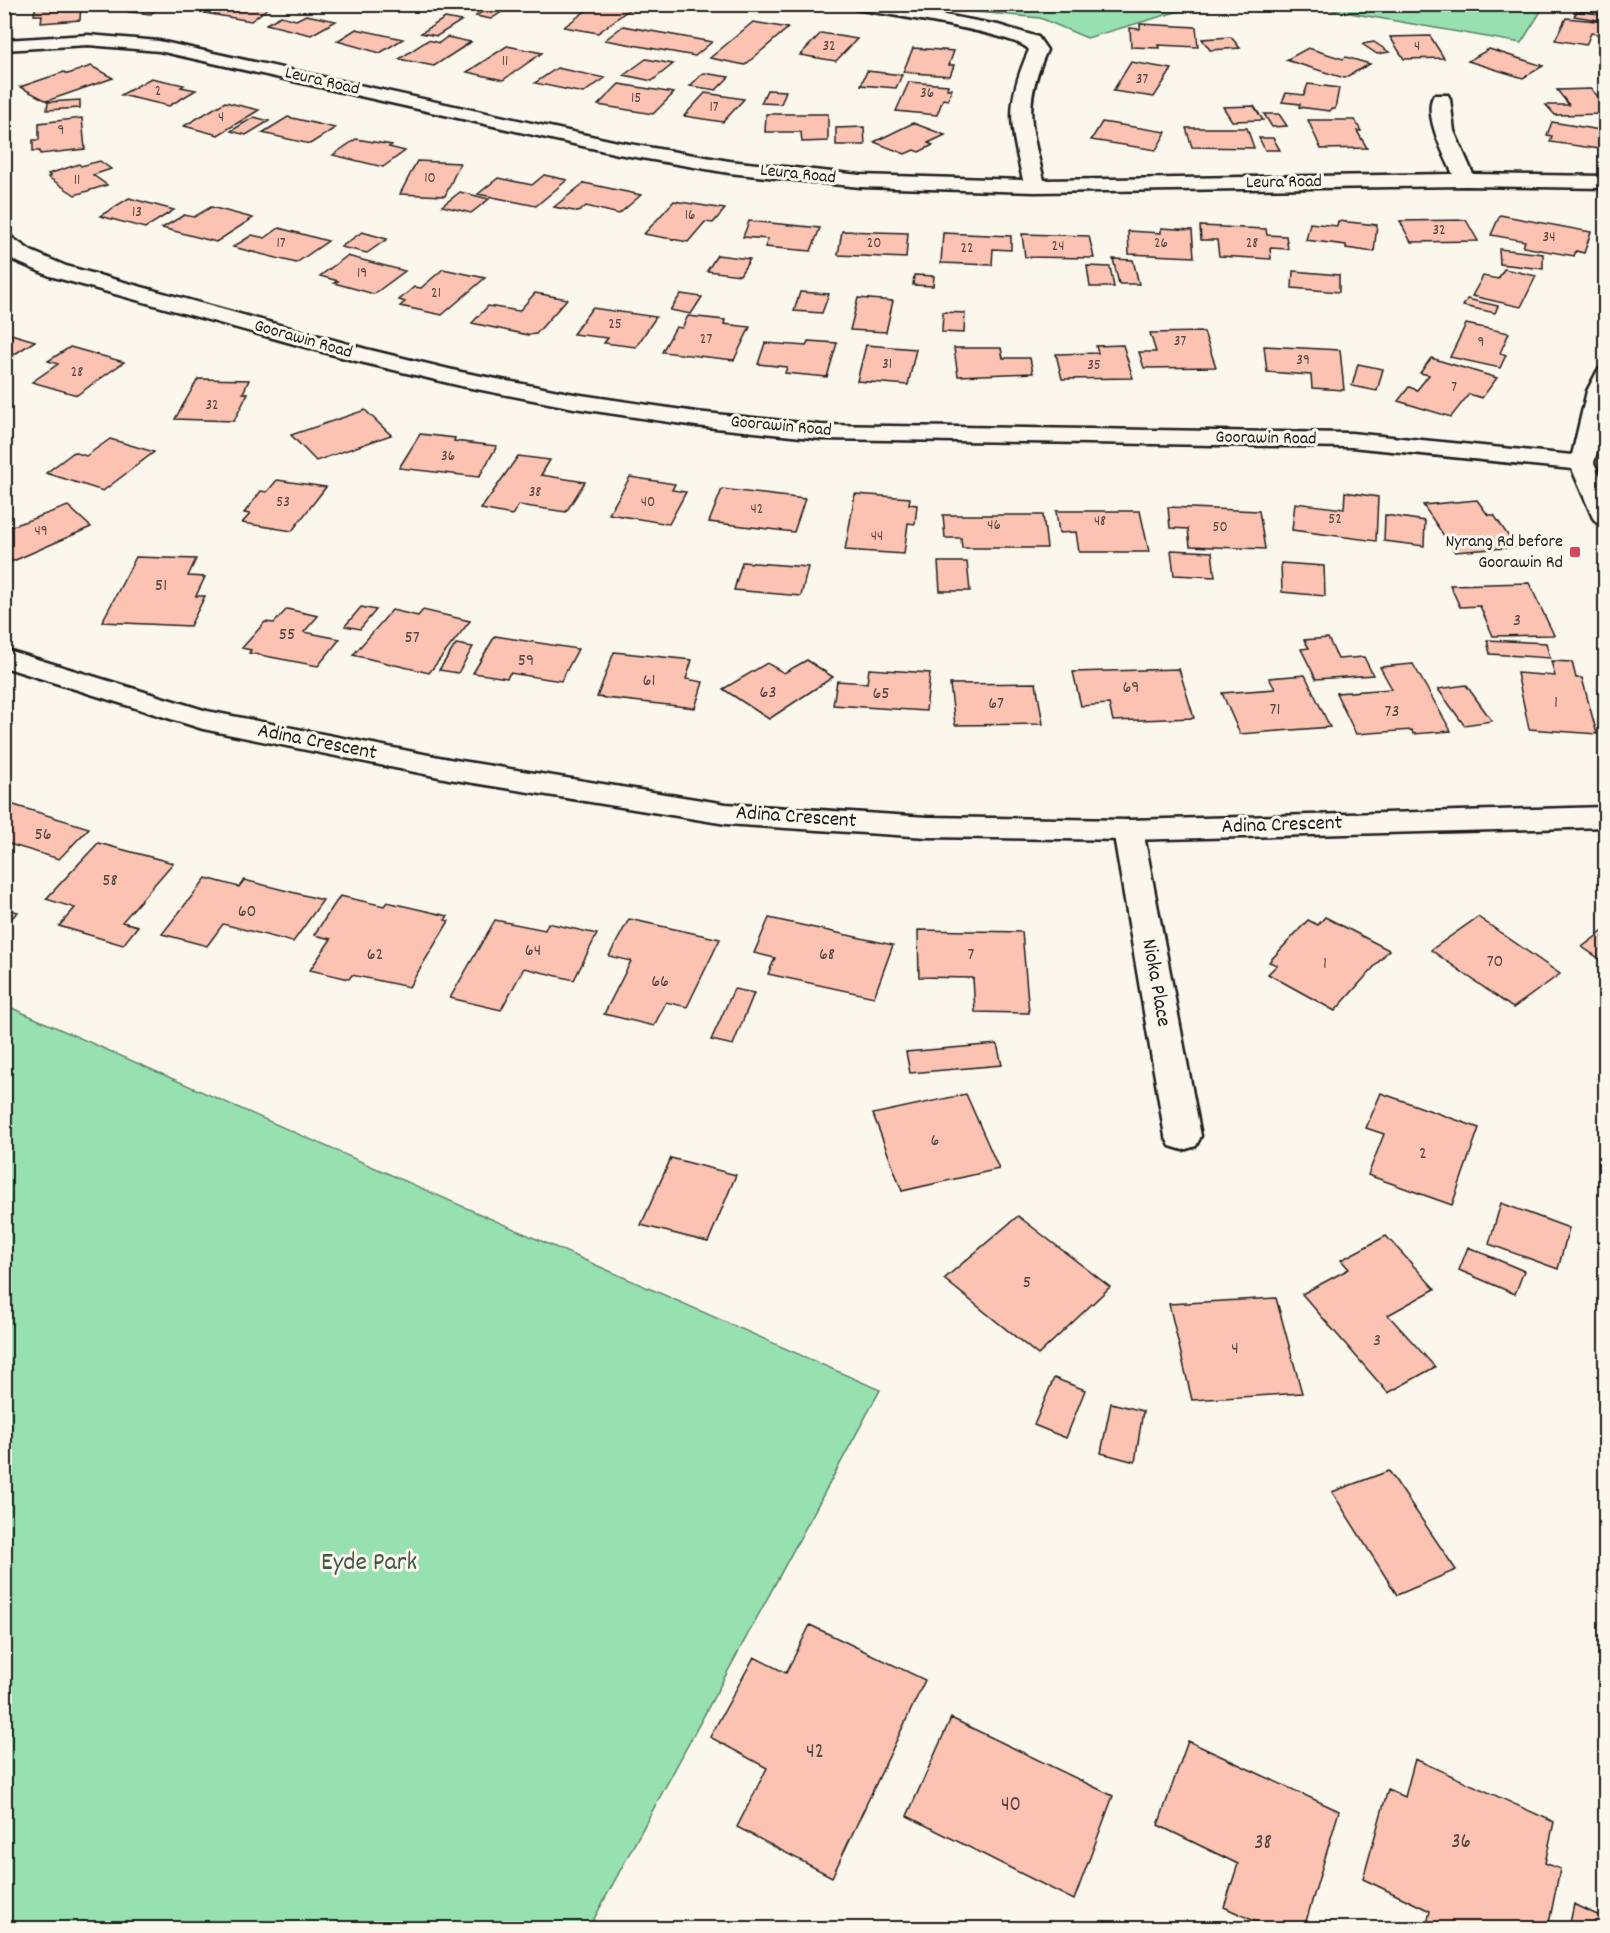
<svg xmlns="http://www.w3.org/2000/svg" width="1610" height="1933" font-family="Dekko,sans-serif">
<rect width="100%" height="100%" fill="#fbf7ec"/>
<filter id="ink" filterUnits="userSpaceOnUse"><feTurbulence type="fractalNoise" baseFrequency=".0167" numOctaves="2"/><feDisplacementMap in="SourceGraphic" scale="12" xChannelSelector="R" yChannelSelector="G"/><feConvolveMatrix kernelMatrix="1 2 1 2 8 2 1 2 1" color-interpolation-filters="sRGB"/></filter>
<g filter="url(#ink)">
<path fill="#97e1b0" stroke="#5a7e66" stroke-width="1.5" d="M936 5H1200L1087 38 1040 18 978 12Z
M1304 5H1545L1521 43Z
M5 1005 880 1390 589 1928H5Z"/>
<path fill="#fcc3b2" stroke="#1c1c1c" stroke-width="1.5" d="M36 4H81L80 20 41 23 42 15H34Z
M137 4H192L188 8 158 7 151 14 129 12Z
M216 4H271L272 5 251 21 205 13Z
M464 4H489L476 13 457 9Z
M494 4 512 5 491 19 476 16Z
M595 4H636L598 33 564 27Z
M1577 11 1606 15V18L1604 21 1574 16Z
M306 15 336 21 311 35 266 24 281 16 296 20Z
M445 18 461 21 437 36 421 33Z
M1566 18 1606 22V36L1591 33 1586 45 1555 40Z
M753 22 788 28 745 65 710 58Z
M1140 24 1196 27 1198 47 1158 45 1159 48 1131 47 1130 28 1140 29Z
M623 26 712 42 695 56 605 40Z
M356 29 403 39 380 53 337 41Z
M821 33 857 39 836 61 800 55Z
M1430 36 1444 58 1404 59 1390 37Z
M447 37 471 42 434 66 399 59 428 40 439 43Z
M1231 37 1240 48 1210 50 1202 39Z
M1374 42 1389 52 1377 54 1362 44Z
M507 46 542 53 503 80 467 72Z
M913 48 954 51 949 65H954L950 76 903 72Z
M1308 48 1343 59 1346 57 1370 64 1344 78 1286 60Z
M1489 49 1543 66 1523 78 1468 61Z
M646 59 673 64 652 81 624 75Z
M1131 62 1172 69 1154 97 1113 91Z
M91 66 113 78 47 101 20 87 64 72 68 74Z
M557 68 605 78 583 93 535 83Z
M867 71 902 75 896 88 861 85Z
M703 73 729 77 716 90 690 86Z
M151 78 184 85 181 87 196 90 169 106 121 95Z
M909 82 948 85 947 89H952L948 100 943 99 937 115 896 111Z
M619 84 674 93 653 114 598 105Z
M1308 84 1339 88 1335 109H1331L1330 111 1299 107 1300 104 1282 102 1286 93 1304 95Z
M1591 89 1606 105V114L1555 115 1546 105H1569L1557 90Z
M767 90 786 91 781 104 761 103Z
M705 93 744 99 723 122 684 116Z
M80 100V108L47 110 48 102Z
M225 102 259 110 218 135 184 126Z
M1254 106 1263 120 1232 121 1223 107Z
M766 114H828V141L802 142 801 132H765Z
M1264 114H1279L1287 126 1272 127Z
M254 117 269 121 246 135 231 131Z
M288 117 335 128 310 144 262 133Z
M82 118 85 149 40 154V151H33V140H39V123Z
M1308 120H1355L1361 131H1357L1367 148 1321 149Z
M1102 122 1166 132 1156 150 1091 140Z
M1552 122 1606 131V150L1550 142 1552 136 1547 135Z
M913 123 945 135 928 143 933 145 919 152 914 150 905 154 874 142Z
M864 127 865 145H836V128Z
M1186 128H1247L1254 148 1192 147Z
M1259 138H1273L1280 150H1265Z
M356 139 392 145 389 147 405 151 383 167 333 155Z
M100 161 111 169 93 175 107 185 75 195 48 177 51 176 48 174 79 164 81 166Z
M417 161 460 163 445 196 400 194Z
M544 175 567 180 536 206 478 194 498 178 532 185Z
M584 183 641 195 619 214 586 206 579 212 554 207Z
M460 192 489 199 471 213 442 206Z
M129 198 174 210 145 228 100 216Z
M674 201 725 209 713 223 705 222 688 242 644 234Z
M211 207 253 218 216 242 162 228 184 215 194 217Z
M1500 215 1591 232 1584 253 1576 251 1574 256 1523 247 1525 241 1491 235Z
M1466 220 1478 241 1411 242 1400 221Z
M749 221 820 228 811 251 765 247 768 239 743 237Z
M1338 221 1377 225 1374 252 1346 248V245L1306 240 1310 223 1337 226Z
M1200 226 1266 229 1267 235 1286 236 1288 249 1270 248 1271 259 1219 256 1217 240H1201Z
M279 228 328 241 296 263 233 247 252 235 265 238Z
M1161 228 1192 230 1194 257 1129 254 1128 231 1161 233Z
M842 231 908 233 906 258 838 255Z
M362 232 387 239 367 253 341 247Z
M943 233 1011 236V250L993 249 992 265 941 263Z
M1022 234 1089 236 1094 258 1025 257Z
M1499 249 1543 254V269L1500 264Z
M717 255 750 259 740 275 707 271Z
M347 256 405 271 374 294 334 283 338 281 320 276Z
M1113 259 1133 260 1139 284H1119Z
M1087 266 1110 267 1114 287H1090Z
M443 269 485 278 442 315 400 306 405 302 399 300 414 287 421 288Z
M1504 269 1536 276 1521 307 1472 296 1483 276 1498 279Z
M1293 271 1339 275V292L1292 288Z
M914 275 934 276 933 286 913 285Z
M800 292 829 294 822 313 794 311Z
M535 293 567 299 536 334 528 335 472 323 488 306 519 311Z
M681 294 702 297 691 314 670 310Z
M858 298 893 301 886 332 850 330Z
M1467 299 1498 306 1495 313 1463 306Z
M592 308 656 317 636 347 604 343 608 338 573 334Z
M943 312 965 313 964 333 942 332Z
M688 316 725 320 724 324 750 327 734 360 662 352 676 327 682 328Z
M1466 324 1509 333 1500 353 1506 355 1500 368 1450 357Z
M4 332 35 341 4 361Z
M1204 332 1216 367 1144 368 1139 352H1156L1150 333Z
M808 341 837 343 827 377 785 373 787 367 758 364 765 343 806 346Z
M866 345 916 349 908 385 857 381Z
M1123 345 1133 378 1062 379 1056 354 1098 353 1096 346Z
M1264 346 1340 350 1344 390 1312 388 1311 375 1267 372Z
M70 347 124 362 77 395 32 382 58 364 48 361Z
M954 348H1001L1003 358H1030L1033 373 958 376Z
M1431 358 1497 378 1482 398 1469 394 1451 417 1398 401 1409 387 1417 390 1429 375 1420 373Z
M1358 364 1383 369 1377 391 1352 386Z
M198 379 249 380 243 393H248L234 421 175 419Z
M365 410 391 435 316 461 291 435Z
M420 434 455 438 454 441 497 446 479 477 399 468Z
M110 439 154 452 103 491 46 473 74 452 86 456Z
M518 456 550 460 541 475 585 482 566 512 519 505 512 515 481 509Z
M630 477 675 484 672 490 686 492 669 524 609 514Z
M277 480 326 487 292 531 242 523 250 514 244 513 261 491 267 492Z
M722 489 805 499 794 532 709 522Z
M1345 492 1378 497 1376 541 1292 530 1295 503 1344 509Z
M855 494 910 498 909 504 917 505 915 524 908 523 904 554 845 550Z
M1477 500 1488 515H1494L1516 547 1455 552 1423 505Z
M68 506 91 527 4 565V529Z
M1168 507 1259 511 1265 549 1190 546 1188 529 1170 528Z
M1056 511H1140L1149 552H1079L1076 532 1059 533Z
M943 515H1043L1047 548H962L961 538H945Z
M1385 515 1425 521 1424 546 1384 541Z
M1171 550 1212 552 1215 577 1174 575Z
M136 557 196 559 188 576 205 577 196 596H205L190 626 102 622Z
M742 562 808 567 801 596 734 590Z
M938 562H967L970 591H940Z
M1281 563 1324 566 1325 596 1282 592Z
M1529 583 1554 635 1493 636 1480 606 1460 607 1450 585Z
M361 607 376 610 360 629 345 626Z
M287 609 318 616 304 632 340 639 318 666 249 653 251 650 242 648 265 622 274 623Z
M392 610 418 616 423 610 470 621 429 673 353 655Z
M495 636 578 649 561 681 510 673 507 678 473 673Z
M1328 638 1338 659 1364 657 1373 675 1316 679 1301 649 1309 648 1304 640Z
M1487 640 1546 643 1550 658 1490 654Z
M456 644 473 647 458 673 439 670Z
M614 652 692 660 686 679 703 682 695 708 597 697Z
M807 660 833 677 769 719 723 689 767 663 784 673Z
M1551 661 1572 662 1576 678H1582L1597 734 1529 729 1517 673 1555 676Z
M1413 664 1451 731 1413 734 1412 730 1356 734 1336 693 1392 689 1380 667Z
M869 669 930 673 926 711 833 705 837 681 867 683Z
M1179 669 1194 718 1113 721 1109 704 1081 706 1073 672Z
M1305 675 1330 727 1240 734 1222 693 1275 689 1269 678Z
M1036 683 1043 724 955 725 950 684Z
M1466 685 1492 721 1464 725 1438 689Z
M4 802 89 828 59 859 6 843 4 844Z
M98 843 173 863 122 922 138 926 123 945 59 926 75 908 46 899Z
M206 878 239 887 244 880 323 900 293 942 223 924 207 946 162 934Z
M340 896 384 906 387 902 448 916 445 920 449 921 409 987 352 975 349 979 310 970 331 939 314 935Z
M4 908 18 912 4 925Z
M1325 917 1389 950 1335 1011 1268 974 1277 965 1269 962 1308 920 1318 925Z
M1478 917 1560 974 1513 1008 1431 950Z
M769 918 893 945 874 997 768 974 775 958 754 953Z
M629 919 720 939 687 1007 666 1002 654 1026 604 1014 631 961 609 956Z
M495 920 545 930 548 923 597 934 574 980 524 968 501 1010 450 998Z
M1606 929V963L1582 947Z
M918 930 1022 932 1029 1013 975 1012 973 978 919 977Z
M734 989 754 993 733 1045 711 1040Z
M997 1044 1002 1065 910 1073 906 1052Z
M1381 1093 1479 1128 1452 1205 1368 1175 1384 1134 1366 1128Z
M966 1094 999 1169 902 1191 873 1114Z
M671 1158 736 1175 708 1242 641 1225Z
M1501 1203 1569 1228 1558 1269 1489 1244Z
M1018 1216 1110 1287 1038 1355 944 1279Z
M1386 1236 1435 1289 1388 1315 1435 1367 1388 1393 1302 1294 1349 1269 1341 1260Z
M1468 1247 1524 1271 1515 1294 1459 1270Z
M1276 1298 1302 1393 1192 1400 1169 1304Z
M1054 1378 1085 1390 1066 1438 1034 1425Z
M1111 1403 1143 1411 1135 1462 1101 1453Z
M1389 1471 1456 1570 1397 1595 1332 1492Z
M810 1625 925 1680 832 1877 737 1827 767 1768 710 1737 754 1657 786 1673Z
M951 1718 1113 1796 1074 1900 907 1816Z
M1188 1741 1339 1811 1304 1928H1269L1224 1907 1238 1864 1158 1825Z
M1415 1759 1554 1822 1545 1863 1560 1869 1548 1928H1426L1430 1911 1363 1879 1388 1789 1405 1797Z
M1574 1904 1606 1919V1928H1569Z"/>
<g fill="none" stroke-linecap="round" stroke-linejoin="round">
<defs>
<path id="street" d="M847 4H886L998 25 1038 37 1047 50C1023 104 1030 124 1044 180L1453 174C1445 157 1422 113 1434 95H1448L1450 99 1454 131 1473 174 1606 176V188L1466 186 1035 192 860 187 729 173 618 154 159 51 88 45 4 50V40L88 35 159 41 618 142 729 161 860 175 1023 180C1010 124 1005 104 1029 50 1018 33 883 14 855 9Z
M4 235 11 237 31 251 66 266 366 349 461 372 574 394 696 412 821 425 1351 433 1572 455 1587 391 1598 370 1606 368V414L1594 463 1606 488V526L1597 523 1593 518 1572 469 1351 447 821 439 696 426 574 408 461 386 352 360 50 276 15 261 4 252Z
M1128 820 1139 823 1143 830 1201 1136 1196 1146 1183 1150 1170 1146 1165 1136 1113 830 1117 823Z"/>
<path id="secondary" d="M4 649 207 711 449 759 726 804 927 817 1128 820 1606 807V827L1128 840 927 837 726 824 449 779 203 729 4 667Z"/>
</defs>
<use href="#street" stroke="#1c1c1c" stroke-width="5"/>
<use href="#secondary" stroke="#1c1c1c" stroke-width="5"/>
<use href="#street" fill="#fbf7ec" fill-rule="evenodd"/>
<use href="#secondary" fill="#fbf7ec" fill-rule="evenodd"/>
</g>
</g>
<rect fill="#d1495b" stroke="#fbf7ec" stroke-width="2" x="1569" y="546" width="12" height="12" rx="3"/>
<g text-anchor="middle" dominant-baseline="central" stroke-width="6" stroke-linejoin="round" paint-order="stroke">
<g font-size="15" fill="#544642">
<text x="829" y="47">32</text>
<text x="1417" y="47">4</text>
<text x="505" y="62">11</text>
<text x="1142" y="80">37</text>
<text x="158" y="92">2</text>
<text x="927" y="94">36</text>
<text x="636" y="99">15</text>
<text x="714" y="108">17</text>
<text x="221" y="118">4</text>
<text x="61" y="131">9</text>
<text x="430" y="179">10</text>
<text x="77" y="181">11</text>
<text x="137" y="213">13</text>
<text x="690" y="216">16</text>
<text x="1439" y="231">32</text>
<text x="1549" y="238">34</text>
<text x="281" y="244">17</text>
<text x="874" y="244">20</text>
<text x="1161" y="244">26</text>
<text x="1252" y="244">28</text>
<text x="1058" y="247">24</text>
<text x="967" y="249">22</text>
<text x="362" y="274">19</text>
<text x="436" y="294">21</text>
<text x="615" y="325">25</text>
<text x="706" y="340">27</text>
<text x="1180" y="342">37</text>
<text x="1481" y="343">9</text>
<text x="1303" y="361">39</text>
<text x="887" y="365">31</text>
<text x="1094" y="366">35</text>
<text x="77" y="373">28</text>
<text x="1454" y="388">7</text>
<text x="212" y="406">32</text>
<text x="448" y="457">36</text>
<text x="535" y="493">38</text>
<text x="283" y="503">53</text>
<text x="648" y="503">40</text>
<text x="757" y="510">42</text>
<text x="1335" y="520">52</text>
<text x="1100" y="522">48</text>
<text x="994" y="526">46</text>
<text x="1220" y="528">50</text>
<text x="41" y="532">49</text>
<text x="877" y="537">44</text>
</g>
<g font-size="18" fill="#1c1c1c" stroke="#fbf7ec">
<text transform="translate(322 82) rotate(13)">Leura Road</text>
<text transform="translate(798 175) rotate(6)">Leura Road</text>
<text transform="translate(1284 183) rotate(-1)">Leura Road</text>
<text transform="translate(303 340) rotate(16)">Goorawin Road</text>
<text transform="translate(781 427) rotate(5)">Goorawin Road</text>
<text transform="translate(1266 439) rotate(1)">Goorawin Road</text>
</g>
<g font-size="18" fill="#1c1c1c" stroke="#fbf7ec" text-anchor="end">
<text x="1563" y="542">Nyrang Rd before<tspan x="1563" dy="21">Goorawin Rd</tspan></text>
</g>
<g font-size="18" fill="#544642">
<text x="161" y="586">51</text>
<text x="1517" y="621">3</text>
<text x="287" y="635">55</text>
<text x="412" y="638">57</text>
<text x="526" y="661">59</text>
<text x="649" y="681">61</text>
<text x="1131" y="688">69</text>
<text x="768" y="693">63</text>
<text x="881" y="694">65</text>
<text x="1556" y="703">1</text>
<text x="996" y="704">67</text>
<text x="1275" y="710">71</text>
<text x="1392" y="712">73</text>
<text x="43" y="835">56</text>
<text x="110" y="881">58</text>
<text x="247" y="912">60</text>
<text x="533" y="951">64</text>
<text x="375" y="955">62</text>
<text x="827" y="955">68</text>
<text x="971" y="955">7</text>
<text x="1495" y="962">70</text>
<text x="1325" y="964">1</text>
<text x="660" y="982">66</text>
<text x="935" y="1141">6</text>
<text x="1423" y="1154">2</text>
<text x="1027" y="1283">5</text>
<text x="1377" y="1341">3</text>
<text x="1235" y="1349">4</text>
</g>
<g font-size="21" fill="#1c1c1c" stroke="#fbf7ec">
<text transform="translate(317 743) rotate(11)">Adina Crescent</text>
<text transform="translate(796 818) rotate(4)">Adina Crescent</text>
<text transform="translate(1282 826) rotate(-2)">Adina Crescent</text>
<text transform="translate(1155 983) rotate(80)">Nioka Place</text>
</g>
<g font-size="21" fill="#544642">
<text x="815" y="1753">42</text>
<text x="1011" y="1806">40</text>
<text x="1461" y="1843">36</text>
<text x="1263" y="1844">38</text>
</g>
<g font-size="26" fill="#415748" stroke="#fbf7ec">
<text x="369" y="1563">Eyde Park</text>
</g>
</g>
<rect width="1610" height="1933" fill="none" stroke="#fbf7ec" stroke-width="24"/>
<rect x="12" y="12" width="1586" height="1909" fill="none" stroke="#1c1c1c" stroke-width="2" filter="url(#ink)"/>
</svg>
